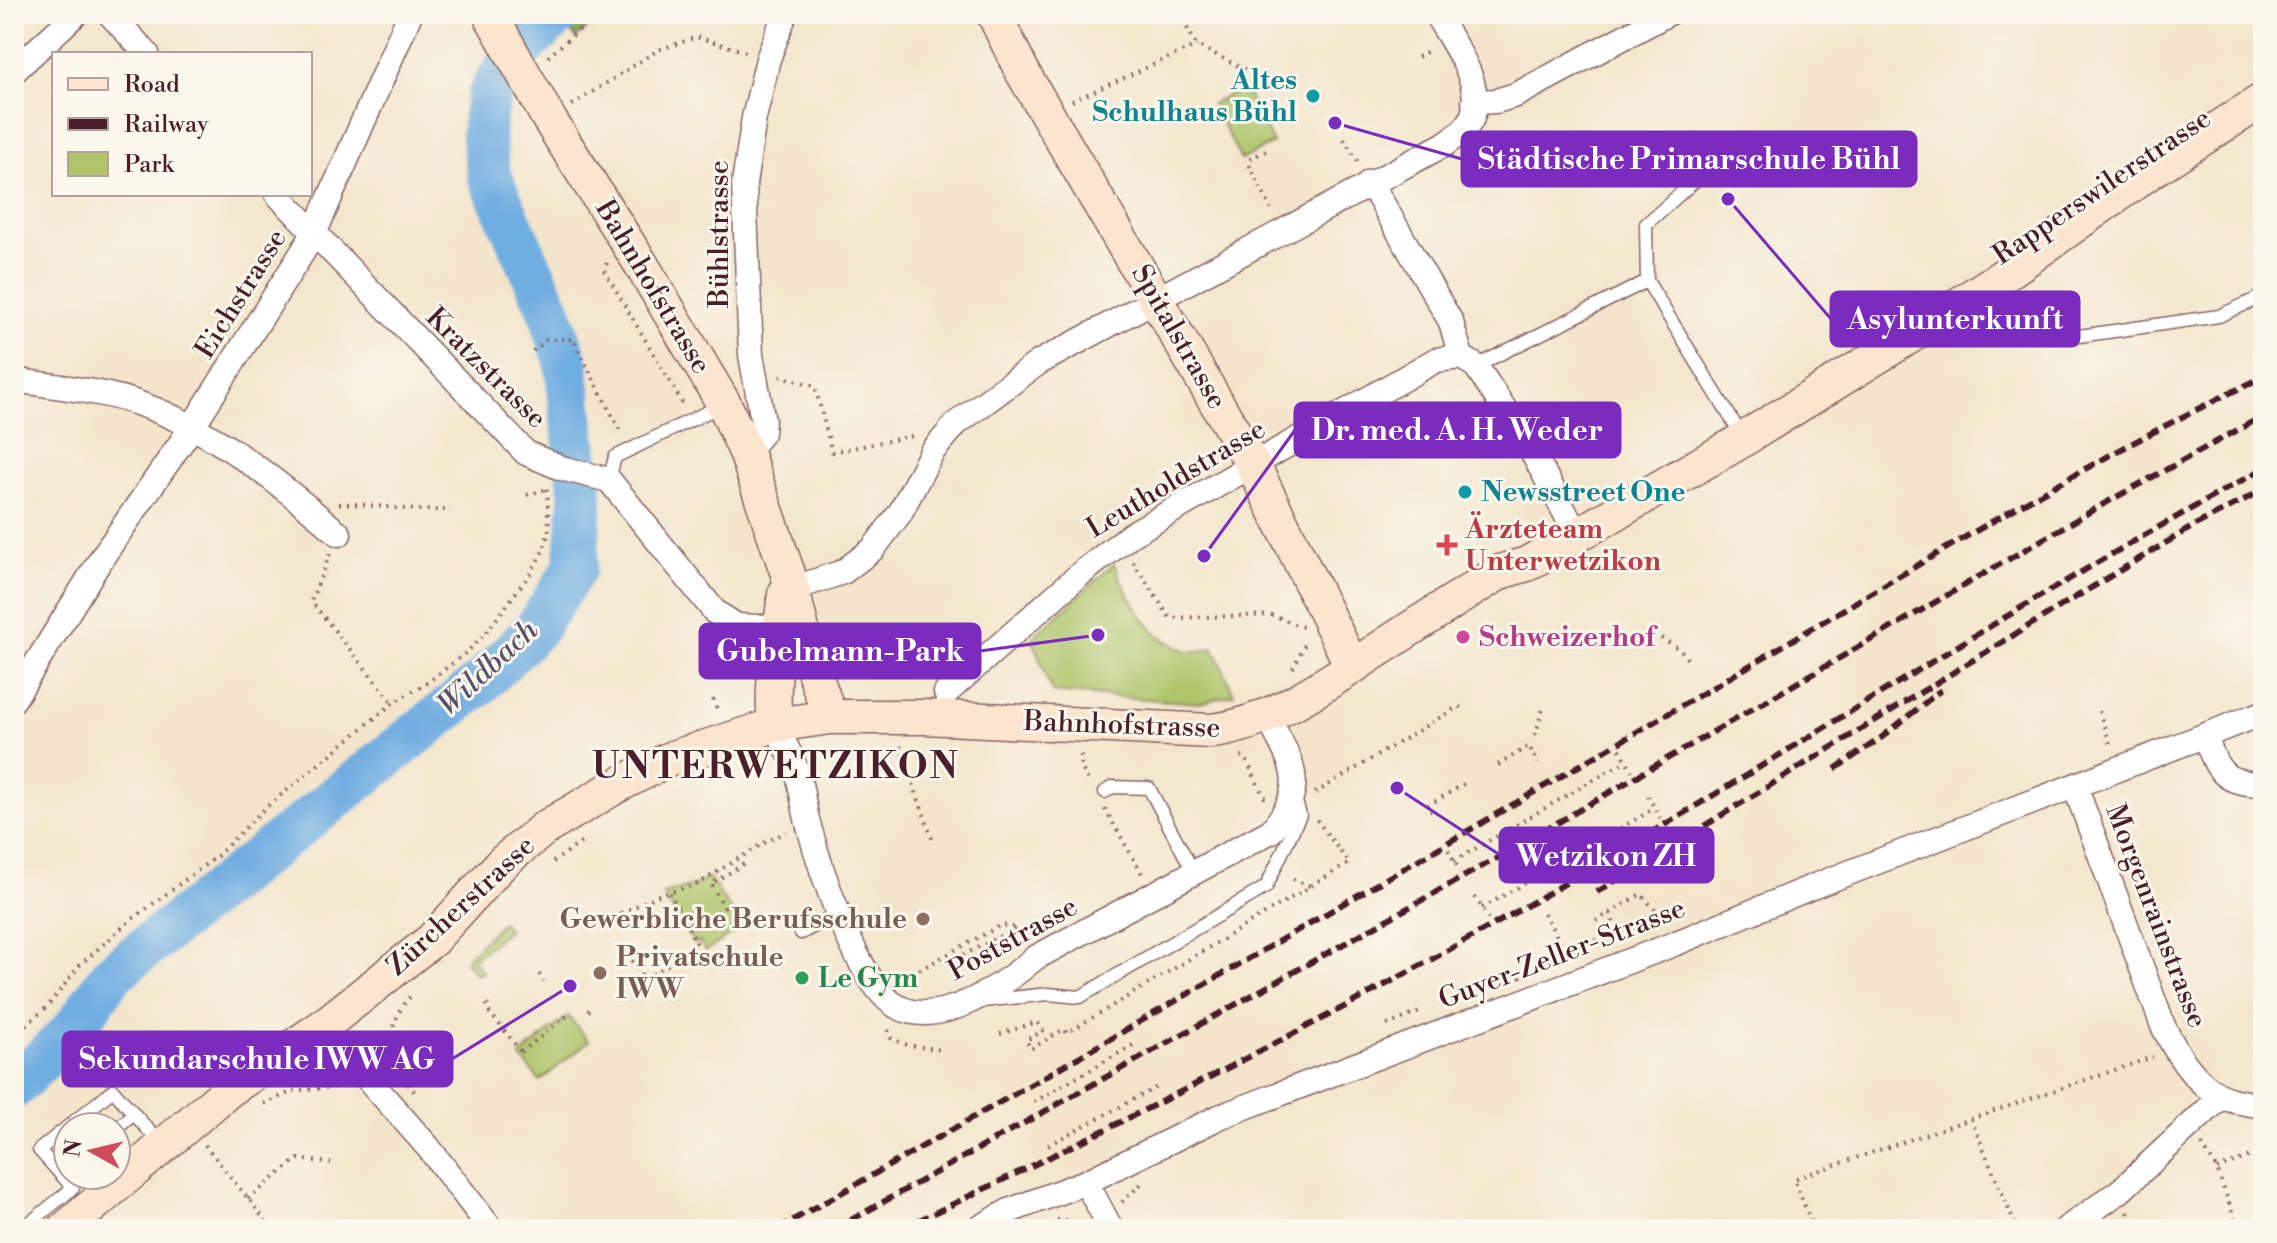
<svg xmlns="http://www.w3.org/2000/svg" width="2277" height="1243" font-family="'Libre Bodoni',serif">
<rect width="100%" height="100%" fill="#fbf7ec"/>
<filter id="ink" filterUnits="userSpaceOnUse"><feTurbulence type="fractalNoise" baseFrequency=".0125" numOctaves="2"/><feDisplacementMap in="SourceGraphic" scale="16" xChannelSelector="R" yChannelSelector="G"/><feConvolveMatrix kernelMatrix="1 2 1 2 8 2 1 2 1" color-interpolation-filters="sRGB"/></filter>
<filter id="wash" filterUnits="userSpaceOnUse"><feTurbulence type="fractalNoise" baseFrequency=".006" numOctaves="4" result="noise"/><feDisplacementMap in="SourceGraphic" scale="32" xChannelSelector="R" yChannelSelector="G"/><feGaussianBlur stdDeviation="1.8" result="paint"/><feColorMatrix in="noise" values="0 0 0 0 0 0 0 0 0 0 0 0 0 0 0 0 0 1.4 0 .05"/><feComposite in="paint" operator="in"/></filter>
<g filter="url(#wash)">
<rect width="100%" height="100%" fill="#f3e5cb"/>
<path fill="#aec56a" stroke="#7c724a" stroke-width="2" d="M1244 87 1273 143 1241 160 1212 104Z
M1114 564C1128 597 1151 643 1189 651 1197 652 1206 649 1214 648L1234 694 1200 703 1052 692 1032 638Z
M709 877 742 927 706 951 699 942 694 944 663 894 696 885Z
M502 922 508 930 473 960 483 972 476 975 466 963 467 958Z
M568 1016 589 1041 540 1081 520 1056Z"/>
<path fill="#8aaa5e" stroke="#6a6444" stroke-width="2" d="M557 14H603L576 38Z"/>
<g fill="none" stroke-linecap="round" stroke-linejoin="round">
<path stroke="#6fade1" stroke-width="44" d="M14 1087 74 1029 112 974 482 682 536 628 575 568 581 501 566 361 549 309 489 175 483 138 485 115 489 96 497 81 517 53 559 14"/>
</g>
</g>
<g filter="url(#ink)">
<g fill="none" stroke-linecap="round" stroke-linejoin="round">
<defs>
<path id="lane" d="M1647 281 1734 423
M2030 335 2072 337 2219 316 2263 296
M1476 366 1647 281 1646 224 1706 171
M609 480 615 457 724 404
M1105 792 1112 787 1149 788 1194 873
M801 933 839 913
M983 1001 1048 994 1080 997 1266 887 1300 815 1294 795
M116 1129 134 1114
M22 1229 73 1188 39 1150 113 1090 160 1143"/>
<path id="street" d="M110 14 147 54
M14 71 76 14
M1474 102 1496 101 1516 95 1667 14
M1370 182 1451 322 1461 357 1476 366 1530 448 1568 518
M277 194 526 453 561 468 609 480 715 612 737 626 781 628
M14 380C56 387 100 390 140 404 215 430 280 483 339 534
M746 452 762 433 763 421 751 355 744 184 754 118 768 59 785 14
M792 589 843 572 873 549 900 513 932 452 957 423 1038 363 1445 144C1454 137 1467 130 1472 118 1485 83 1452 43 1436 14
M946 693 1079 575 1132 534 1436 360 1461 357
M14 699 103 556 192 427 314 234 410 14
M775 725C782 739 791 754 796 769 802 786 803 805 808 823 819 865 858 987 898 1007 941 1029 1003 985 1035 958L1271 831C1310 784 1292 764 1267 716
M2205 736C2218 772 2222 783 2263 784
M2075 786 2163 1026C2176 1052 2192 1080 2219 1095 2231 1102 2249 1103 2263 1106
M322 1027 428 1147 491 1229
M1086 1182 1111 1229
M978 1229 1009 1211 1086 1182 1219 1117 1674 944 1812 887 2263 713
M2066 1229 2120 1191 2221 1097"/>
<path id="secondary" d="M490 14 549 119 641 264 724 404 746 452 788 574 809 657 830 717
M994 14 1023 73 1253 465 1352 666
M775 725C770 681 780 638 785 594
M65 1229 229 1090 322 1027 432 940 502 863 545 828 618 785 672 758 775 725 830 717H925L1211 731C1271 725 1331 680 1381 648 1420 622 1460 597 1500 572L1527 564 1734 445 1904 340 2000 278 2151 171 2263 100"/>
</defs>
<use href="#lane" stroke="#856463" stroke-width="15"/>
<use href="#street" stroke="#856463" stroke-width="27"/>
<use href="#secondary" stroke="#856463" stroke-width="37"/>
<path stroke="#856463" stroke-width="4" stroke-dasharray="2 6" stroke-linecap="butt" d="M1179 14 1197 45 1250 72
M548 57 597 14
M1418 57 1430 50
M1072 101 1197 45
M572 105 658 50 697 37 746 52
M1344 139 1359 164
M1266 151 1251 158 1249 164 1271 209
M607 263 604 270 683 404
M533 351 546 340 573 339 622 434
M780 376 815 386 832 452 913 436
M527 495 547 489
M339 504C377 503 414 514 451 509
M330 554 311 601 393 703
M1133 562 1170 618 1270 615C1282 617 1290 624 1303 627
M1596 567 1607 553
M1661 638 1680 649 1690 663
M1293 668 1307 640
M713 699 718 713
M2099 711 2111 747
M1535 735 1543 708
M900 746 933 841
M1620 749 1632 771
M1081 755 1082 769 1090 784
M1241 756 1245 757 1264 797H1267
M751 763 773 772
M1498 765 1529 746 1538 764
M1315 793 1454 709 1459 707 1465 710
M1648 796 1660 818
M1105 809 1142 874
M1432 811 1427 806 1469 781
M1448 850 1460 871
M1454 861 1626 761
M553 862 582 842
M1293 879 1312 887
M1475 897 1489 920
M725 908 711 884 747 862
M1482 908 1655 808
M620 913 626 923
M1544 913 1565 951
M1610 913 1617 933
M607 920 659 895 696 885 762 844 786 832
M1596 921 1641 894 1663 919
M723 953 726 959
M627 954 645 979 698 946 670 893
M964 961 961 956 1017 928
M539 974 544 981
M897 977H906L1001 925 1017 928
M1521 978 1519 973 1565 951 1662 917 1671 918
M410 997C394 1012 385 1047 397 1069 402 1078 410 1086 417 1095
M487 1004 490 1013 523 1054
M588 1011 591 1008
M1387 1025 1422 1011
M888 1030 891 1038 907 1045 943 1050
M1000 1034 1037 1022 1043 1031 1026 1040 1031 1049 1064 1029 1067 1033 1349 863 1316 819
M14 1036 47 1007 80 965 126 924 217 856 264 809 393 703 427 683 468 651 486 633 532 571 544 549 549 531 547 486
M521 1052 568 1015
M377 1053 391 1042
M1034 1102 1137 1043
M264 1104 293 1091 336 1087 339 1084
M1971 1119 2017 1229
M205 1145 272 1229
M1048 1145 1161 1085
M2202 1145 2217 1169 2238 1229
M2217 1169 2258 1153 2263 1148
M248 1199 298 1159 331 1163
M1122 1202 1142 1183
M2128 1212 2134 1229
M1057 1220 1080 1223
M1814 1229 1794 1179 2153 1057"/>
<use href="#lane" stroke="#fff" stroke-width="12"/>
<use href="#street" stroke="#fff" stroke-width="24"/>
<use href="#secondary" stroke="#fce5cf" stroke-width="34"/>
<path stroke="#4a1f2b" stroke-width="6" stroke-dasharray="12 6" stroke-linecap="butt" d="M1835 769 1881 738 1941 690
M1597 892 2056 609 2197 524 2263 490
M777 1229C1077 1060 1374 886 1671 712 1866 598 2059 474 2263 377
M835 1229 1497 858 2093 510 2263 416
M901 1229C1112 1128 1319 1025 1521 909 1771 766 2010 606 2263 469"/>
</g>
</g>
<g fill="#0f9aa8" stroke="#fbf7ec" stroke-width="3">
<circle cx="1313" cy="96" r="8"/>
<circle cx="1465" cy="492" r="8"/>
</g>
<path fill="#e0444e" stroke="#fbf7ec" stroke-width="3" d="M1443 533h8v8h8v8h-8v8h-8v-8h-8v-8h8z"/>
<circle fill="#d1479c" stroke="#fbf7ec" stroke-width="3" cx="1463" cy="637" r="8"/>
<g fill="#8d6e63" stroke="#fbf7ec" stroke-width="3">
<circle cx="923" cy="919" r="8"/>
<circle cx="600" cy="973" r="8"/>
</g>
<circle fill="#2e9e5b" stroke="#fbf7ec" stroke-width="3" cx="802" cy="978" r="8"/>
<g text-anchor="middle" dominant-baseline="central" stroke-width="6" stroke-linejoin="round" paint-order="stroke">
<g font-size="28" font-weight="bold" fill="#0d838f" stroke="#fbf7ec" text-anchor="end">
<text x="1297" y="80">Altes<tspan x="1297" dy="32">Schulhaus Bühl</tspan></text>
<text x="1481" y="492" text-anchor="start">Newsstreet One</text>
</g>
<g font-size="28" fill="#4a1f2b" stroke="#fbf7ec">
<text transform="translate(2102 187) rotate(-34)">Rapperswilerstrasse</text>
<text transform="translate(719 234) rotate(-90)">Bühlstrasse</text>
<text transform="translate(653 287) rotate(59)">Bahnhofstrasse</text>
<text transform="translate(241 294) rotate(-58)">Eichstrasse</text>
<text transform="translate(1179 337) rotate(60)">Spitalstrasse</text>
<text transform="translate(486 368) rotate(45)">Kratzstrasse</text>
<text transform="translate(1176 479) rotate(-31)">Leutholdstrasse</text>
<text transform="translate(1122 725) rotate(2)">Bahnhofstrasse</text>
<text transform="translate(461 906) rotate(-43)">Zürcherstrasse</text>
<text transform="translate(2156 916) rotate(69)">Morgenrainstrasse</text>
<text transform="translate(1013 939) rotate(-29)">Poststrasse</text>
<text transform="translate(1562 954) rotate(-21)">Guyer-Zeller-Strasse</text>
</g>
<g font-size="28" font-weight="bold" fill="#be3a42" stroke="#fbf7ec" text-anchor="start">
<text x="1465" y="529">Ärzteteam<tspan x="1465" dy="32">Unterwetzikon</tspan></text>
</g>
<g font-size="28" font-weight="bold" fill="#b23c85" stroke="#fbf7ec" text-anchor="start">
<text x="1479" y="637">Schweizerhof</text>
</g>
<g font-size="28" font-weight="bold" fill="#785e54" stroke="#fbf7ec" text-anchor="end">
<text x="907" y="919">Gewerbliche Berufsschule</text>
<text x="616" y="957" text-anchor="start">Privatschule<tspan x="616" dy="32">IWW</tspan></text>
</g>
<g font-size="28" font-weight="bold" fill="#27864d" stroke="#fbf7ec" text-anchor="start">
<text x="818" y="978">Le Gym</text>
</g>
<g font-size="30" font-style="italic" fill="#57516b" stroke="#fbf7ec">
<text transform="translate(488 668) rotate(-43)">Wildbach</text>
</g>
<g font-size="36" font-weight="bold" letter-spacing="2" fill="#4a1f2b" stroke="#fbf7ec">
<text x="776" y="767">UNTERWETZIKON</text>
</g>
</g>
<path fill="none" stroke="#7b2cbf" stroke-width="3" d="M1335 123L1462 159M1728 199L1831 319M1204 556L1295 430M1098 635L980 651M1397 788L1500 855M570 986L452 1059"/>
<g fill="#7b2cbf" stroke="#fbf7ec" stroke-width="3">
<circle cx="1335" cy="123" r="8"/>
<circle cx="1728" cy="199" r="8"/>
<circle cx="1204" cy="556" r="8"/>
<circle cx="1098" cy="635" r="8"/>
<circle cx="1397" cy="788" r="8"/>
<circle cx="570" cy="986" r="8"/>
</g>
<g fill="#7b2cbf" stroke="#7b2cbf" stroke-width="3">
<rect x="1462" y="132" width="454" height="54" rx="8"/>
<rect x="1831" y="292" width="248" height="54" rx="8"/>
<rect x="1295" y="403" width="325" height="54" rx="8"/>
<rect x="700" y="624" width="280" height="54" rx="8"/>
<rect x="1500" y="828" width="213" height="54" rx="8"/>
<rect x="63" y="1032" width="389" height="54" rx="8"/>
</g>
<g font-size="30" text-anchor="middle" font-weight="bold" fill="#fff">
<text x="1689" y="169">Städtische Primarschule Bühl</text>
<text x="1955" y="329">Asylunterkunft</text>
<text x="1457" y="440">Dr. med. A. H. Weder</text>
<text x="840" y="661">Gubelmann-Park</text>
<text x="1606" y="866">Wetzikon ZH</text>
<text x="257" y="1069">Sekundarschule IWW AG</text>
</g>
<rect width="2277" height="1243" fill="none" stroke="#fbf7ec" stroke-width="48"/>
<rect x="52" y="52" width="260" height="144" fill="#fbf7ec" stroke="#b4a19f" stroke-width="2"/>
<rect x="68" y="78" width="40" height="12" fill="#fce5cf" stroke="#b4a19f" stroke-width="2"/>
<text x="124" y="92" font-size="24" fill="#4a1f2b">Road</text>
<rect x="68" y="118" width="40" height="12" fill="#4a1f2b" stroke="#b4a19f" stroke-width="2"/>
<text x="124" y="132" font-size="24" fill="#4a1f2b">Railway</text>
<rect x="68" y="152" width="40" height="24" fill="#aec56a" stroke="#b4a19f" stroke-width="2"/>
<text x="124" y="172" font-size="24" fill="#4a1f2b">Park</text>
<g transform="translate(92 1151) rotate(278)"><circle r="38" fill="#fbf7ec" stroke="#b4a19f" stroke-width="2"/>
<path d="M0-6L14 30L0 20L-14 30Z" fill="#d1495b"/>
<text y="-12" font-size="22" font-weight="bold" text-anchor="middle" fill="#4a1f2b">N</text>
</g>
</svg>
